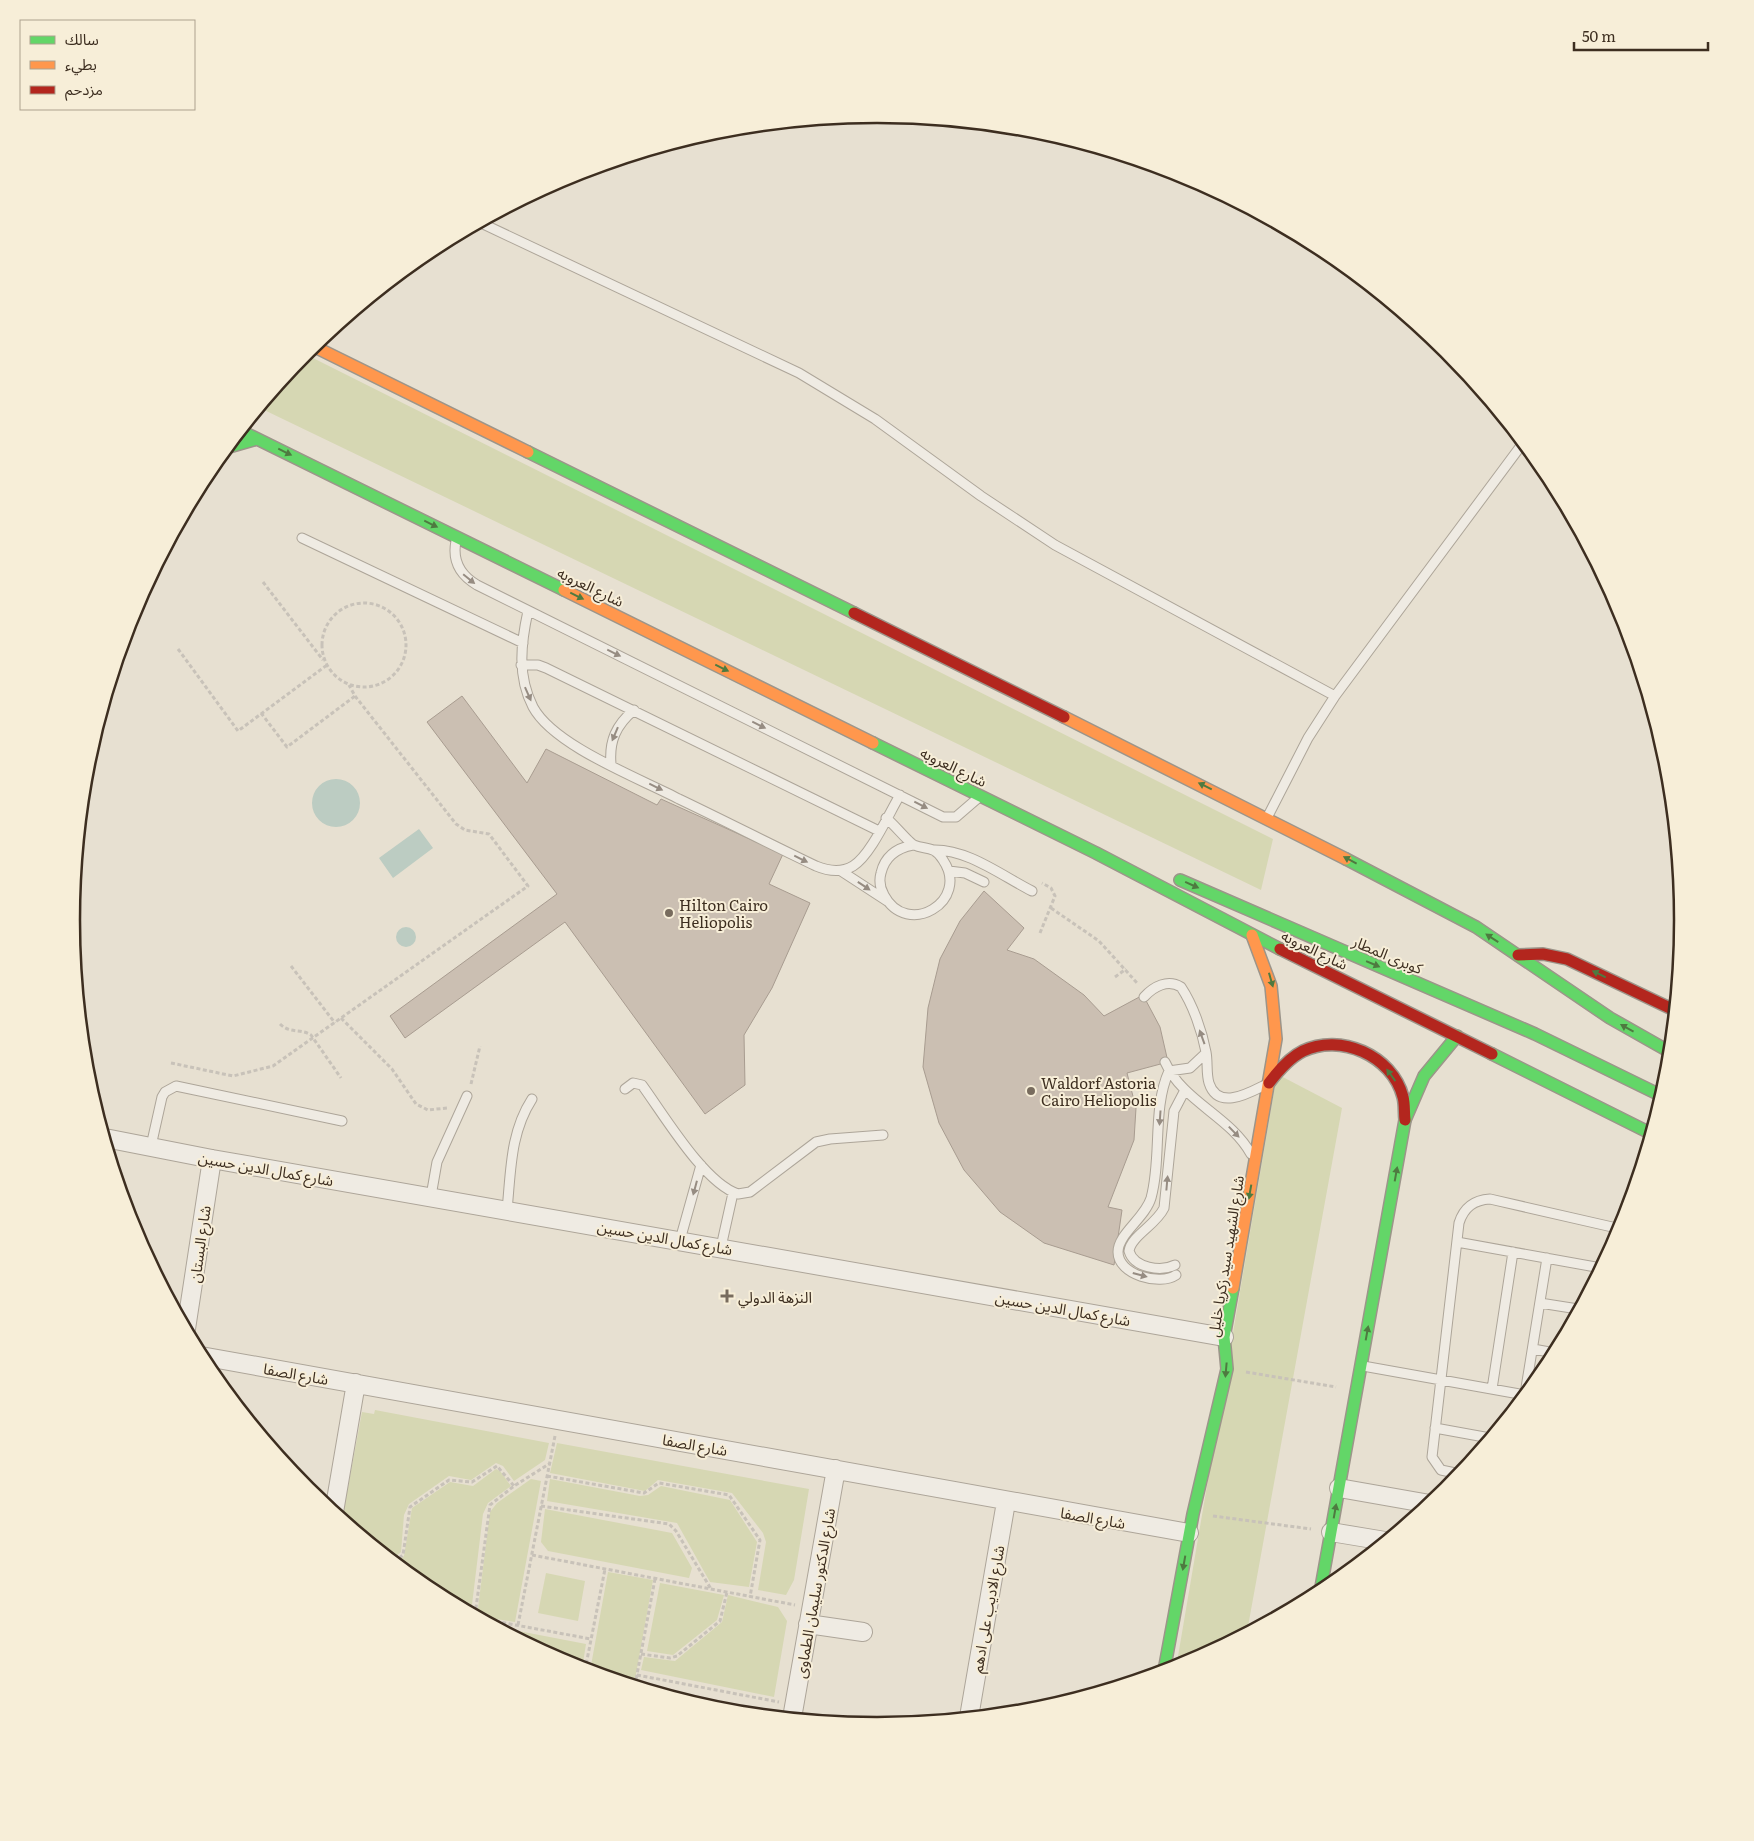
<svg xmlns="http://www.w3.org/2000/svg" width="1754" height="1841" font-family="Literata,'Noto Sans Arabic',serif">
<rect width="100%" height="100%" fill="#e7e0d1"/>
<path fill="#d6d7b3" d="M305 354 1273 839 1261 890 260 408Z
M1277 1074 1342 1108 1247 1632 1176 1668Z
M375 1410 549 1443 545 1460 514 1481 503 1466 496 1463 471 1480 449 1476 409 1504 404 1515 401 1552 392 1560 342 1519 362 1412 374 1414Z
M557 1443 809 1489 794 1580 786 1595 758 1590 766 1542 763 1533 732 1493 658 1480 645 1491 550 1473Z
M496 1469 500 1471 511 1486 488 1503 483 1514 471 1613 429 1590 396 1563 404 1556 412 1508 450 1482 473 1486Z
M531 1479 541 1481 515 1622 477 1616 490 1512 497 1503Z
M550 1479 640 1496 648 1495 661 1486 730 1500 757 1542 749 1587 710 1582 677 1523 547 1501Z
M545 1509 672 1533 692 1568 689 1578 548 1551 541 1542Z
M608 1572 653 1580 634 1685 590 1671Z
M546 1573 585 1581 578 1621 538 1613Z
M660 1583 724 1595 717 1620 673 1655 647 1651Z
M728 1595 778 1607 787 1621 774 1697 641 1670 644 1657 675 1661 722 1622Z
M498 1627 586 1644 582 1669 568 1665Z"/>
<path fill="#bcccc2" d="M312 803a24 24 0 1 1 48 0a24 24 0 1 1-48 0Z
M419 829 433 848 393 878 379 858Z
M396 937a10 10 0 1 1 20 0a10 10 0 1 1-20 0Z"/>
<path fill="#cbbfb2" stroke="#a89c90" d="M462 696 527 783 546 749 657 805 661 799 783 854 769 884 810 903 772 988 744 1035 745 1085 705 1114 565 922 405 1038 390 1016 557 894 427 722Z
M984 891 1024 928 1007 950 1034 959 1084 995 1104 1016 1143 995 1160 1027 1168 1062 1127 1073 1136 1108 1134 1140 1108 1207 1122 1210 1114 1265 1044 1243 1000 1212 964 1170 939 1123 923 1067 928 1008 940 959 960 921Z"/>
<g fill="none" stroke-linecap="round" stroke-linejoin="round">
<defs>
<path id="lane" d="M481 223 799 373 875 419 981 496 1055 545 1335 696
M302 538 523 643
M456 541C452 561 460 575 477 585L943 817H956L978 798
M528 611C521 643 517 676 533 707 554 746 639 778 679 799 725 821 770 844 816 866 828 871 841 873 853 866 871 855 889 813 900 795
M521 665H538L546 668 879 831
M611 764C609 741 616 725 634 710
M1269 814 1308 738 1335 696 1523 443
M886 818C893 823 909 843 914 845 925 850 934 845 943 860 971 901 907 939 884 895 880 888 879 880 881 873 885 856 897 848 913 845
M933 850C968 849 1002 876 1032 891
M841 871 887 901
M949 871 965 873 984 882
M1144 997C1154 986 1168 979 1181 987 1193 1005 1202 1031 1206 1052 1208 1062 1206 1073 1209 1083 1218 1111 1249 1093 1265 1085
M1165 1062C1183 1102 1230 1116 1251 1154
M625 1089 633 1083 642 1085C664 1115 704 1183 738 1194L750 1192 816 1142 830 1139 883 1135
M151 1146 162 1097 165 1092 176 1086 342 1121
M431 1196 437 1162 467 1096
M507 1210C511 1171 510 1133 532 1099
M680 1240 701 1165
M1457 1242 1601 1268
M721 1247 733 1193
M1175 1265C1161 1272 1134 1268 1129 1251 1131 1236 1156 1225 1164 1208L1174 1111 1185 1090
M1176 1275C1160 1286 1118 1275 1118 1252 1118 1234 1145 1218 1151 1198 1162 1158 1152 1108 1169 1071L1190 1068 1206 1053
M1540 1303 1578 1309
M1533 1349 1555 1353
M1363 1366 1525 1395
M1492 1389 1513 1252
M1525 1394 1547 1258
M1435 1428 1490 1438
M1460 1474 1441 1470 1432 1457 1459 1223C1464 1207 1474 1200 1490 1199L1621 1229"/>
<path id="street" d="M105 1138 212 1159 1224 1337
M186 1329 212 1159
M201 1356 1189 1533
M1339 1488 1430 1504
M334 1512 356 1383
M1331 1532 1385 1541
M808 1624 863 1632
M969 1717 1006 1502
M792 1718 836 1469"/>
<path id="fast" d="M241 431 564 590
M229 447 257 439
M528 452 854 613
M873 743 1096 853 1280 949
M1346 859 1476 927 1610 1018 1670 1052
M1180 880 1535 1034 1662 1096
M1492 1054 1650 1133
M1320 1593 1405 1120 1424 1076 1457 1036
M1164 1671 1193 1514 1227 1369 1224 1337 1233 1288"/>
<path id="slow" d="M313 346 528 452
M564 590 873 743
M1064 717 1346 859
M1233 1288 1276 1039 1271 986 1252 935"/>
<path id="jam" d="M854 613 1064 717
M1280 949 1492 1054
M1518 955 1543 954 1567 959 1674 1010
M1269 1083C1278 1071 1289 1058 1303 1051 1340 1033 1392 1055 1403 1097 1405 1104 1404 1112 1405 1120"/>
</defs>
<use href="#lane" stroke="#ada599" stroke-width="11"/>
<use href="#street" stroke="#ada599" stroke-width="20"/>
<use href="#fast" stroke="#9c958a" stroke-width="14"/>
<use href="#slow" stroke="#9c958a" stroke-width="14"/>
<use href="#jam" stroke="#9c958a" stroke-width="14"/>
<path stroke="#c8c2b9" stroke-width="3" stroke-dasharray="4 2.5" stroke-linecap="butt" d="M263 582 323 660
M322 645a42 42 0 1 1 84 0a42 42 0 1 1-84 0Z
M178 649 238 731 327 665
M261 713 287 747 355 696
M1051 908 1099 941 1138 984
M1040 933 1055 896 1051 888 1042 883
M291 966 335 1023
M1115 977 1126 969
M341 1018 392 1069 416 1104 428 1110 447 1108
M280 1024C290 1034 300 1028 311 1035L341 1078
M171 1063 233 1076 273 1066 528 886 489 834 465 830 456 824 355 696 349 685
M471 1084 480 1046
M1246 1372 1336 1387
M547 1476 644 1493 659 1483 729 1495 760 1540 750 1597
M541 1506 669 1524 676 1531 711 1589
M1213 1516 1311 1529
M532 1555 795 1605
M394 1562 403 1555 410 1507 449 1480 472 1482 497 1466 514 1486
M475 1615 490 1505 514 1486 549 1464
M483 1619 591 1639
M518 1625 555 1436
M641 1654 670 1658 677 1656 720 1621 727 1592
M585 1670 605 1569
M637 1675 779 1702
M635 1685 655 1579"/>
<use href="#lane" stroke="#efebe3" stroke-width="9"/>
<use href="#street" stroke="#efebe3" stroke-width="18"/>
<use href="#fast" stroke="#63d668" stroke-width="11"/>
<use href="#slow" stroke="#ff974d" stroke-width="11"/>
<use href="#jam" stroke="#b3261e" stroke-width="11"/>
</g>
<defs><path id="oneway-solid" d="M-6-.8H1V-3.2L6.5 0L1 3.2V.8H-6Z" transform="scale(1.25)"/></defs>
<g fill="#4e7a40">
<use href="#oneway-solid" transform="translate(285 452) rotate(26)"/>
<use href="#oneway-solid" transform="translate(431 524) rotate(26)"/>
<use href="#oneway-solid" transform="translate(577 596) rotate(26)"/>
<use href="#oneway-solid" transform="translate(722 668) rotate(26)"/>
<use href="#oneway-solid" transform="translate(1205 786) rotate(-154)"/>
<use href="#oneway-solid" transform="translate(1350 860) rotate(-152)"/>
<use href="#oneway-solid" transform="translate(1192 885) rotate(24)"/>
<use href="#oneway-solid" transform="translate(1492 938) rotate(-147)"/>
<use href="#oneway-solid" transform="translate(1373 964) rotate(23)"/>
<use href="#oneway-solid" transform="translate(1599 974) rotate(-154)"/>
<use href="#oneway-solid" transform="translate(1271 980) rotate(74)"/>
<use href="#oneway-solid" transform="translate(1627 1028) rotate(-151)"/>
<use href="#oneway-solid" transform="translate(1391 1075) rotate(-126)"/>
<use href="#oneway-solid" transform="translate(1396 1174) rotate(-80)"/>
<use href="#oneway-solid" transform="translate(1250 1192) rotate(100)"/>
<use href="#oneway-solid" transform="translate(1367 1333) rotate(-80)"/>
<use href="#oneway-solid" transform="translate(1226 1370) rotate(95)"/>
<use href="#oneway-solid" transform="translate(1335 1511) rotate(-80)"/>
<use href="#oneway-solid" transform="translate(1184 1563) rotate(100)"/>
</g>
<g fill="#968c82">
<use href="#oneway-solid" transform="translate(469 579) rotate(39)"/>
<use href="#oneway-solid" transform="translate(614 653) rotate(26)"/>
<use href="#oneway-solid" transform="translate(528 694) rotate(66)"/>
<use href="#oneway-solid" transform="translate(759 725) rotate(26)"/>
<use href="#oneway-solid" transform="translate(615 734) rotate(113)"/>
<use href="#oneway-solid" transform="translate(656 787) rotate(26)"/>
<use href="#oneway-solid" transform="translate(921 805) rotate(27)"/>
<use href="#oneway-solid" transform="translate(801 859) rotate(26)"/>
<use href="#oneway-solid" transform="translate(864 886) rotate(34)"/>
<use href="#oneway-solid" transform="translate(1202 1037) rotate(-110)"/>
<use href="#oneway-solid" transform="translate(1160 1118) rotate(94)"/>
<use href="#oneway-solid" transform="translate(1234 1132) rotate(46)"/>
<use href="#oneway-solid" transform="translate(1167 1183) rotate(-85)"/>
<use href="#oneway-solid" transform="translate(695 1188) rotate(105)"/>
<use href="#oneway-solid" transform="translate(1140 1275) rotate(15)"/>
</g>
<g fill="#786c5e" stroke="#f7eed8" stroke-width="2">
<circle cx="669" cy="913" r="5"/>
<circle cx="1031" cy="1091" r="5"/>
<path d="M724.5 1288.5h5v5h5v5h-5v5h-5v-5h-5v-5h5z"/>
</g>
<g text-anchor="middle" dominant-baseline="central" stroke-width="4" stroke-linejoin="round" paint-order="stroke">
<g font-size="15" fill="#3d2e20" stroke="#f7eed8">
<text transform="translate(591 586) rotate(26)">شارع العروبه</text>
<text transform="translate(954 766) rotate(26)">شارع العروبه</text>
<text transform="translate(1315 949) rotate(26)">شارع العروبه</text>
<text transform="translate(1388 954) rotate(23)">كوبرى المطار</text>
<text transform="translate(266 1168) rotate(10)">شارع كمال الدين حسين</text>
<text transform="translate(665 1237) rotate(10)">شارع كمال الدين حسين</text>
<text transform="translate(199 1244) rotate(-82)">شارع البستان</text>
<text transform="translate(1225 1256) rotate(-81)">شارع الشهيد سيد زكريا خليل</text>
<text transform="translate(1063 1308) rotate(10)">شارع كمال الدين حسين</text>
<text transform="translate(296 1373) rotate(10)">شارع الصفا</text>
<text transform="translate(695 1444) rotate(10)">شارع الصفا</text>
<text transform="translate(1093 1517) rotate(10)">شارع الصفا</text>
<text transform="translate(814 1593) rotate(-80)">شارع الدكتور سليمان الطماوى</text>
<text transform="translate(987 1609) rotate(-80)">شارع الاديب على ادهم</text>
</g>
<g font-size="15" fill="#3d2e20" stroke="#f7eed8" text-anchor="start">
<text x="679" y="904">Hilton Cairo<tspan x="679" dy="17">Heliopolis</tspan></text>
<text x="1041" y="1082">Waldorf Astoria<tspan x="1041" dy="17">Cairo Heliopolis</tspan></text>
<text x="738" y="1296">النزهة الدولي</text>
</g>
</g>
<path d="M0 0H1754V1841H0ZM80 920a797 797 0 1 1 1594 0a797 797 0 1 1-1594 0Z" fill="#f7eed8" fill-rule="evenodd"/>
<path fill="none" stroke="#3d2e20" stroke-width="2.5" d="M80 920a797 797 0 1 1 1594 0a797 797 0 1 1-1594 0Z"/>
<rect x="20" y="20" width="175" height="90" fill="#f7eed8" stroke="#ada18e"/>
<rect x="30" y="36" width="25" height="8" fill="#63d668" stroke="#ada18e"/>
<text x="65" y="45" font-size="15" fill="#3d2e20">سالك</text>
<rect x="30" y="61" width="25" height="8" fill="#ff974d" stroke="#ada18e"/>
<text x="65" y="70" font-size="15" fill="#3d2e20">بطيء</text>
<rect x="30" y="86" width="25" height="8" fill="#b3261e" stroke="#ada18e"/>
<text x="65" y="95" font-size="15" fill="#3d2e20">مزدحم</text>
<path d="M1574 42v8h134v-8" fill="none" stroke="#3d2e20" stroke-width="2.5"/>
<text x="1582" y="42" font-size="15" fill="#3d2e20" stroke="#f7eed8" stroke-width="4" paint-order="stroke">50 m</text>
</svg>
